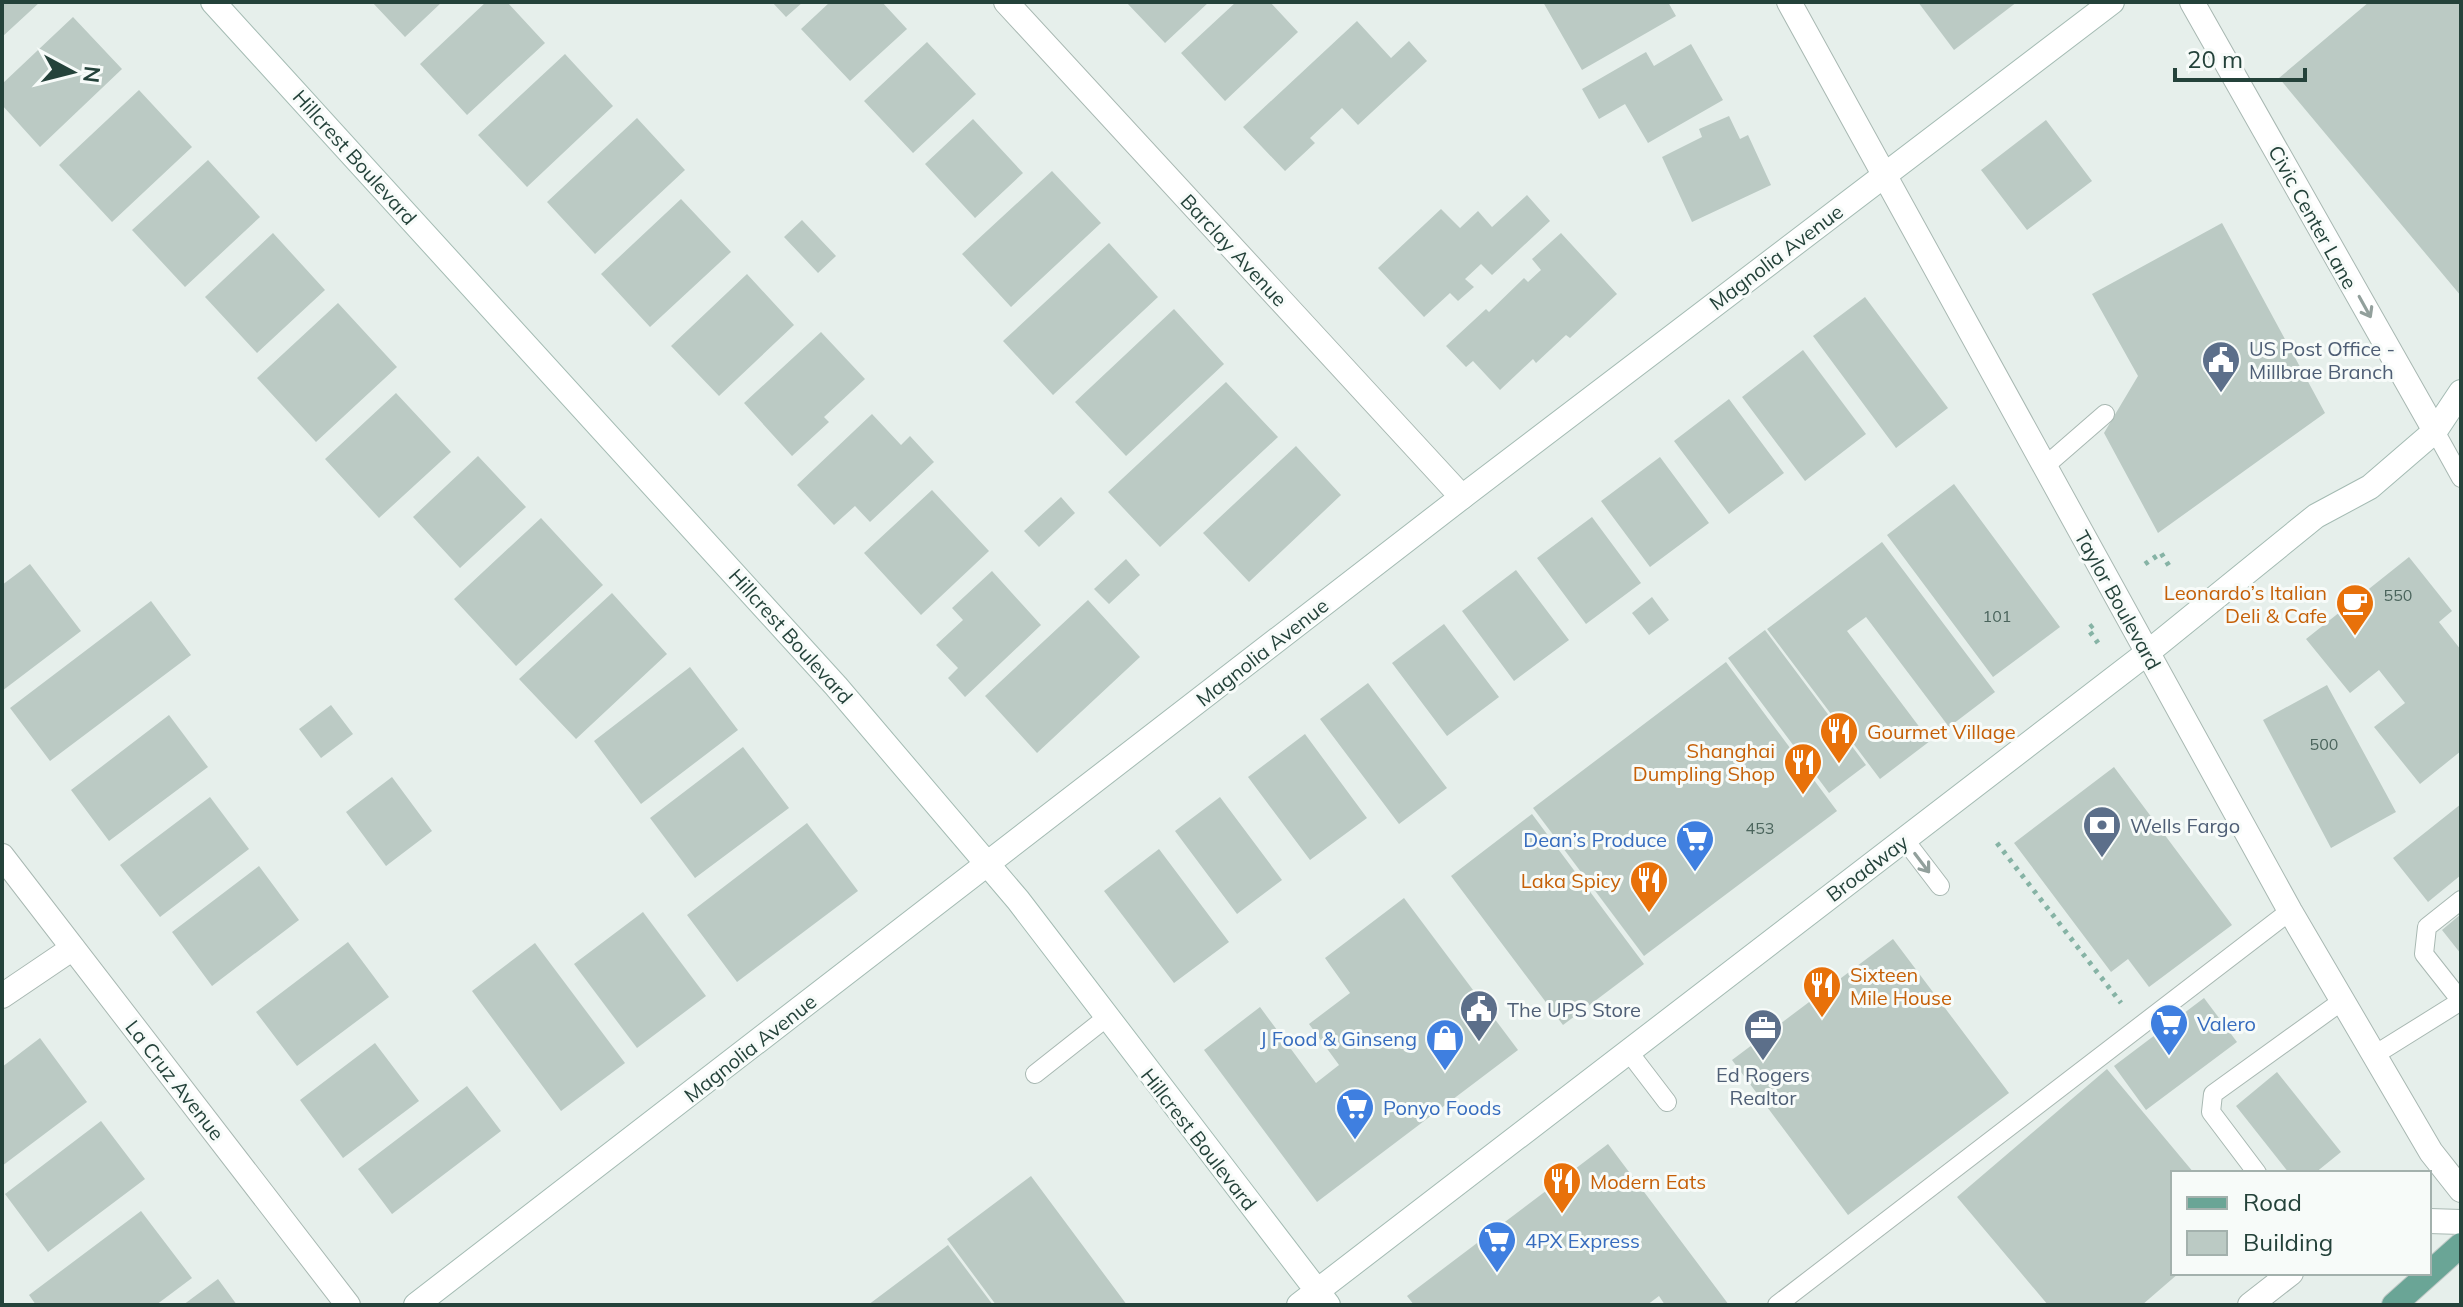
<svg xmlns="http://www.w3.org/2000/svg" width="2463" height="1307" font-family="Mulish,sans-serif">
<rect width="100%" height="100%" fill="#e6efeb"/>
<path fill="#bbcac4" d="M2 2H40L2 37Z
M372 2H442L405 37Z
M486 2H507L545 43 467 115 420 64Z
M772 2H803L786 17Z
M830 2H882L907 29 850 81 801 29Z
M1126 2H1209L1165 43Z
M1236 2H1270L1298 32 1225 101 1181 53Z
M1543 2H1668L1676 16 1582 70Z
M1918 2H2017L1954 50Z
M2369 2H2461V296L2279 78Z
M73 17 122 69 40 147 2 105V84Z
M1357 21 1391 58 1409 41 1427 61 1358 125 1342 108 1310 138 1315 143 1285 171 1243 127Z
M927 42 976 94 913 153 864 101Z
M1691 44 1723 100 1648 143 1625 104 1599 119 1582 89 1646 52 1654 66Z
M565 54 613 106 527 187 478 135Z
M139 90 192 147 112 222 59 165Z
M1729 116 1740 139 1748 135 1771 185 1692 222 1662 157 1702 137 1699 129Z
M637 118 685 170 595 254 547 202Z
M973 119 1023 173 975 218 925 164Z
M2046 120 2092 181 2027 230 1981 170Z
M208 160 260 217 185 287 132 230Z
M1052 171 1101 223 1011 307 962 254Z
M1527 195 1550 221 1492 275 1481 264 1465 279 1474 287 1458 301 1450 293 1424 317 1378 268 1441 209 1460 228 1478 211 1492 227Z
M681 199 731 252 650 327 601 274Z
M802 220 836 256 818 273 784 237Z
M2222 223 2325 413 2158 533 2104 433 2138 376 2092 294Z
M273 233 325 290 257 353 205 297Z
M1561 233 1617 294 1570 338 1566 335 1536 363 1533 359 1500 390 1473 361 1466 367 1446 346 1486 309 1489 312 1524 278 1528 282 1541 270 1532 259Z
M1109 243 1158 297 1053 395 1003 341Z
M747 274 794 325 719 396 671 346Z
M1865 297 1948 408 1896 448 1813 336Z
M338 303 397 367 316 442 257 378Z
M1174 309 1224 364 1126 456 1075 402Z
M821 332 865 379 824 417 829 422 792 456 744 403Z
M1803 350 1866 434 1805 481 1742 397Z
M1226 382 1278 437 1160 547 1108 492Z
M396 393 451 452 379 518 325 459Z
M1729 399 1784 473 1729 514 1674 441Z
M872 414 901 445 910 436 934 462 870 522 855 506 834 525 797 485Z
M1296 446 1341 495 1249 582 1203 533Z
M478 456 526 507 460 568 413 517Z
M1660 457 1709 523 1650 567 1601 501Z
M1954 484 2060 627 1993 677 1887 535Z
M932 490 989 551 921 615 864 553Z
M1061 497 1075 513 1039 547 1024 531Z
M1592 517 1641 583 1586 624 1537 558Z
M541 518 603 585 516 666 454 599Z
M1882 542 1995 692 1949 727 1866 617 1847 631 1930 741 1880 779 1767 629Z
M2409 557 2452 611 2439 622 2461 650V751L2420 784 2374 727 2405 703 2379 670 2350 693 2306 639Z
M1126 559 1140 575 1109 604 1094 589Z
M30 564 81 631 2 691V585Z
M1516 570 1569 640 1514 681 1462 611Z
M992 571 1041 625 965 697 948 678 958 668 936 645 963 620 952 608Z
M612 593 667 654 576 739 519 679Z
M1652 597 1669 620 1649 635 1632 613Z
M1088 600 1140 657 1037 753 985 696Z
M151 601 191 655 50 761 10 708Z
M1444 624 1499 697 1447 736 1392 663Z
M1765 630 1866 765 1829 793 1728 658Z
M1726 662 1837 811 1644 956 1533 808Z
M690 667 738 730 641 804 594 741Z
M1368 683 1447 788 1399 824 1320 719Z
M2327 685 2396 812 2331 848 2263 720Z
M331 705 353 734 321 758 299 729Z
M169 715 208 767 109 841 71 790Z
M1305 734 1367 818 1310 860 1248 777Z
M743 747 789 808 695 878 650 818Z
M2114 767 2232 925 2149 987 2128 959 2111 972 2014 843Z
M392 777 432 831 386 866 346 812Z
M210 797 249 849 160 917 120 865Z
M1220 797 1282 880 1237 914 1175 831Z
M2461 804V875L2428 902 2393 858Z
M1532 814 1644 964 1563 1025 1451 876Z
M807 823 858 891 737 982 687 915Z
M1159 849 1229 942 1174 983 1104 891Z
M259 866 299 920 212 986 172 932Z
M1404 898 1518 1050 1317 1202 1204 1050 1260 1007 1316 1083 1339 1065 1309 1024 1350 993 1325 958Z
M643 912 706 996 637 1048 574 964Z
M2461 914V954L2442 930Z
M1893 939 2009 1093 1848 1215 1732 1060Z
M348 942 389 997 297 1066 256 1012Z
M535 943 625 1063 561 1111 472 991Z
M2204 998 2237 1042 2146 1110 2114 1066Z
M40 1038 87 1102 2 1166V1067Z
M375 1043 419 1101 343 1158 300 1100Z
M2107 1069 2194 1173H2173V1273H2179L2142 1305H2048L1957 1197Z
M2277 1072 2341 1152 2315 1173H2289L2236 1106Z
M467 1086 501 1131 392 1214 358 1169Z
M101 1121 145 1179 48 1252 5 1194Z
M1608 1144 1729 1305H1665L1659 1296 1647 1305H1414L1407 1296Z
M1031 1176 1127 1305H996L947 1239Z
M141 1211 192 1278 156 1305H36L29 1295Z
M948 1245 993 1305H868Z
M218 1279 237 1305H183Z"/>
<g fill="none" stroke-linecap="round" stroke-linejoin="round">
<defs>
<path id="lane" d="M2435 431 2461 478
M2044 467 2105 414
M1904 839 1940 886
M1628 1051 1667 1102
M2376 1054 2461 1001 2424 954 2427 927 2461 900
M1035 1074 1106 1018
M2257 1173 2211 1112 2213 1094 2342 1001
M1777 1305 2290 911"/>
<path id="street" d="M1006 2 1462 497
M1789 2 2290 911 2431 1152 2461 1190
M2192 2 2435 431
M2 856 348 1305
M2 996 73 948
M2429 1221 2461 1222
M2250 1305 2291 1273"/>
<path id="secondary" d="M213 2 836 686 1018 900 1328 1305
M416 1305 1462 497 2112 2
M1299 1305 2147 653 2316 516 2370 487 2435 431 2461 392"/>
<path id="primary" d="M2394 1305 2461 1245"/>
</defs>
<use href="#lane" stroke="#a8b8b2" stroke-width="20"/>
<use href="#street" stroke="#a8b8b2" stroke-width="26"/>
<use href="#secondary" stroke="#a4bbb3" stroke-width="26"/>
<use href="#primary" stroke="#c2cac8" stroke-width="26"/>
<path stroke="#86b3a5" stroke-width="5" stroke-dasharray="4 6" stroke-linecap="butt" d="M2145 564 2161 553 2171 569
M2093 625 2088 629 2098 643
M1997 843 2121 1003"/>
<use href="#lane" stroke="#fff" stroke-width="18"/>
<use href="#street" stroke="#fff" stroke-width="24"/>
<use href="#secondary" stroke="#fff" stroke-width="24"/>
<use href="#primary" stroke="#6aa596" stroke-width="24"/>
</g>
<defs><path id="oneway-shaft" d="M-6 0H5M1.5-3L5.5 0L1.5 3" fill="none" stroke-width="1.6" stroke-linecap="round" stroke-linejoin="round" transform="scale(2)"/></defs>
<g stroke="#92a09c">
<use href="#oneway-shaft" transform="translate(2365 307) rotate(61)"/>
<use href="#oneway-shaft" transform="translate(1922 863) rotate(53)"/>
</g>
<defs>
<symbol id="civic-pin" viewBox="-11 -11 22 30"><path d="M0 17L-7.5 6A9.5 9.5 0 1 1 7.5 6Z" fill="#5c6f8a" stroke="#f7fbf9"/><path d="M-.6-6.5H3V-4.5H.6V-3L4-1V1h2V6H-6V1h2V-1L-.6-3ZM-1.2 2.5V6h2.4V2.5Z" fill="#fff"/></symbol>
<symbol id="cafe-pin" viewBox="-11 -11 22 30"><path d="M0 17L-7.5 6A9.5 9.5 0 1 1 7.5 6Z" fill="#e8710a" stroke="#f7fbf9"/><path d="M-5.5-4.5H6V0H3Q3 3.5 0 3.5H-2.5Q-5.5 3.5-5.5 0ZM3-3.2v2h1.7v-2ZM-6 4.5H4V6H-6Z" fill="#fff"/></symbol>
<symbol id="restaurant-pin" viewBox="-11 -11 22 30"><path d="M0 17L-7.5 6A9.5 9.5 0 1 1 7.5 6Z" fill="#e8710a" stroke="#f7fbf9"/><path d="M-5-6h1v4h1v-4h1v4h1v-4h1v5L-1.5 .5V6h-2V.5L-5-1ZM5-6V6H3V1.5H1.5Q1.5-4 5-6Z" fill="#fff"/></symbol>
<symbol id="bank-pin" viewBox="-11 -11 22 30"><path d="M0 17L-7.5 6A9.5 9.5 0 1 1 7.5 6Z" fill="#5c6f8a" stroke="#f7fbf9"/><path d="M-6-4H6V4H-6ZM0-2.3a2.3 2.3 0 1 0 0 4.6a2.3 2.3 0 1 0 0-4.6Z" fill="#fff"/></symbol>
<symbol id="supermarket-pin" viewBox="-11 -11 22 30"><path d="M0 17L-7.5 6A9.5 9.5 0 1 1 7.5 6Z" fill="#3f7fe0" stroke="#f7fbf9"/><path d="M-6-5.5h2.5l.6 2H6L4.5 2H-2.5L-4.4-4H-6ZM-1.5 3.2a1.3 1.3 0 1 0 .1 0ZM3 3.2a1.3 1.3 0 1 0 .1 0Z" fill="#fff"/></symbol>
<symbol id="office-pin" viewBox="-11 -11 22 30"><path d="M0 17L-7.5 6A9.5 9.5 0 1 1 7.5 6Z" fill="#5c6f8a" stroke="#f7fbf9"/><path d="M-6-3h4V-5.5h4V-3h4V5H-6ZM-1-4.5V-3h2v-1.5ZM-6 0V1H6V0Z" fill="#fff"/></symbol>
<symbol id="shop-pin" viewBox="-11 -11 22 30"><path d="M0 17L-7.5 6A9.5 9.5 0 1 1 7.5 6Z" fill="#3f7fe0" stroke="#f7fbf9"/><path d="M-5-2.5h2.3a2.7 3.5 0 0 1 5.4 0H5L5.5 6h-11ZM-1.5-2.5h3a1.5 2.3 0 0 0-3 0Z" fill="#fff"/></symbol>
</defs>
<g fill-rule="evenodd">
<use href="#civic-pin" x="2199" y="338" width="44" height="60"/>
<use href="#cafe-pin" x="2333" y="581" width="44" height="60"/>
<use href="#restaurant-pin" x="1817" y="709" width="44" height="60"/>
<use href="#restaurant-pin" x="1781" y="740" width="44" height="60"/>
<use href="#bank-pin" x="2080" y="803" width="44" height="60"/>
<use href="#supermarket-pin" x="1673" y="817" width="44" height="60"/>
<use href="#restaurant-pin" x="1627" y="858" width="44" height="60"/>
<use href="#restaurant-pin" x="1800" y="963" width="44" height="60"/>
<use href="#civic-pin" x="1457" y="987" width="44" height="60"/>
<use href="#supermarket-pin" x="2147" y="1001" width="44" height="60"/>
<use href="#office-pin" x="1741" y="1006" width="44" height="60"/>
<use href="#shop-pin" x="1423" y="1016" width="44" height="60"/>
<use href="#supermarket-pin" x="1333" y="1085" width="44" height="60"/>
<use href="#restaurant-pin" x="1540" y="1159" width="44" height="60"/>
<use href="#supermarket-pin" x="1475" y="1218" width="44" height="60"/>
</g>
<g text-anchor="middle" dominant-baseline="central" stroke-width="6" stroke-linejoin="round" paint-order="stroke">
<g font-size="16" fill="#4a645c">
<text x="2398" y="595">550</text>
<text x="1997" y="616">101</text>
<text x="2324" y="744">500</text>
<text x="1760" y="828">453</text>
</g>
<g font-size="20" fill="#24423a" stroke="#f7fbf9">
<text transform="translate(355 157) rotate(48)">Hillcrest Boulevard</text>
<text transform="translate(2313 217) rotate(61)">Civic Center Lane</text>
<text transform="translate(1234 250) rotate(47)">Barclay Avenue</text>
<text transform="translate(1776 257) rotate(-37)">Magnolia Avenue</text>
<text transform="translate(2118 600) rotate(61)">Taylor Boulevard</text>
<text transform="translate(791 636) rotate(48)">Hillcrest Boulevard</text>
<text transform="translate(1262 652) rotate(-38)">Magnolia Avenue</text>
<text transform="translate(1867 868) rotate(-37)">Broadway</text>
<text transform="translate(750 1048) rotate(-38)">Magnolia Avenue</text>
<text transform="translate(175 1080) rotate(52)">La Cruz Avenue</text>
<text transform="translate(1199 1139) rotate(52)">Hillcrest Boulevard</text>
</g>
<g font-size="20" fill="#4e5e75" stroke="#f7fbf9" text-anchor="start">
<text x="2249" y="348">US Post Office -<tspan x="2249" dy="23">Millbrae Branch</tspan></text>
<text x="2130" y="825">Wells Fargo</text>
<text x="1507" y="1009">The UPS Store</text>
<text x="1763" y="1074" text-anchor="middle">Ed Rogers<tspan x="1763" dy="23">Realtor</tspan></text>
</g>
<g font-size="20" fill="#c56008" stroke="#f7fbf9" text-anchor="end">
<text x="2327" y="592">Leonardo’s Italian<tspan x="2327" dy="23">Deli &amp; Cafe</tspan></text>
<text x="1867" y="731" text-anchor="start">Gourmet Village</text>
<text x="1775" y="750">Shanghai<tspan x="1775" dy="23">Dumpling Shop</tspan></text>
<text x="1621" y="880">Laka Spicy</text>
<text x="1850" y="974" text-anchor="start">Sixteen<tspan x="1850" dy="23">Mile House</tspan></text>
<text x="1590" y="1181" text-anchor="start">Modern Eats</text>
</g>
<g font-size="20" fill="#366cbe" stroke="#f7fbf9" text-anchor="start">
<text x="1667" y="839" text-anchor="end">Dean’s Produce</text>
<text x="2197" y="1023">Valero</text>
<text x="1417" y="1038" text-anchor="end">J Food &amp; Ginseng</text>
<text x="1383" y="1107">Ponyo Foods</text>
<text x="1525" y="1240">4PX Express</text>
</g>
</g>
<rect width="2463" height="1307" fill="none" stroke="#24423a" stroke-width="8"/>
<rect x="2171" y="1171" width="260" height="104" fill="#f7fbf9" stroke="#a3b1ad" stroke-width="2"/>
<rect x="2187" y="1197" width="40" height="12" fill="#6aa596" stroke="#a3b1ad" stroke-width="2"/>
<text x="2243" y="1211" font-size="24" fill="#24423a">Road</text>
<rect x="2187" y="1231" width="40" height="24" fill="#bbcac4" stroke="#a3b1ad" stroke-width="2"/>
<text x="2243" y="1251" font-size="24" fill="#24423a">Building</text>
<g transform="translate(72 72) rotate(97)" stroke="#f7fbf9" stroke-width="6" paint-order="stroke">
<path d="M0-6L14 30L0 20L-14 30Z" fill="#24423a"/>
<text y="-12" font-size="22" font-weight="bold" text-anchor="middle" fill="#24423a">N</text>
</g>
<path d="M2175 68v12h130v-12" fill="none" stroke="#24423a" stroke-width="4"/>
<text x="2187" y="68" font-size="24" fill="#24423a" stroke="#f7fbf9" stroke-width="6" paint-order="stroke">20 m</text>
</svg>
